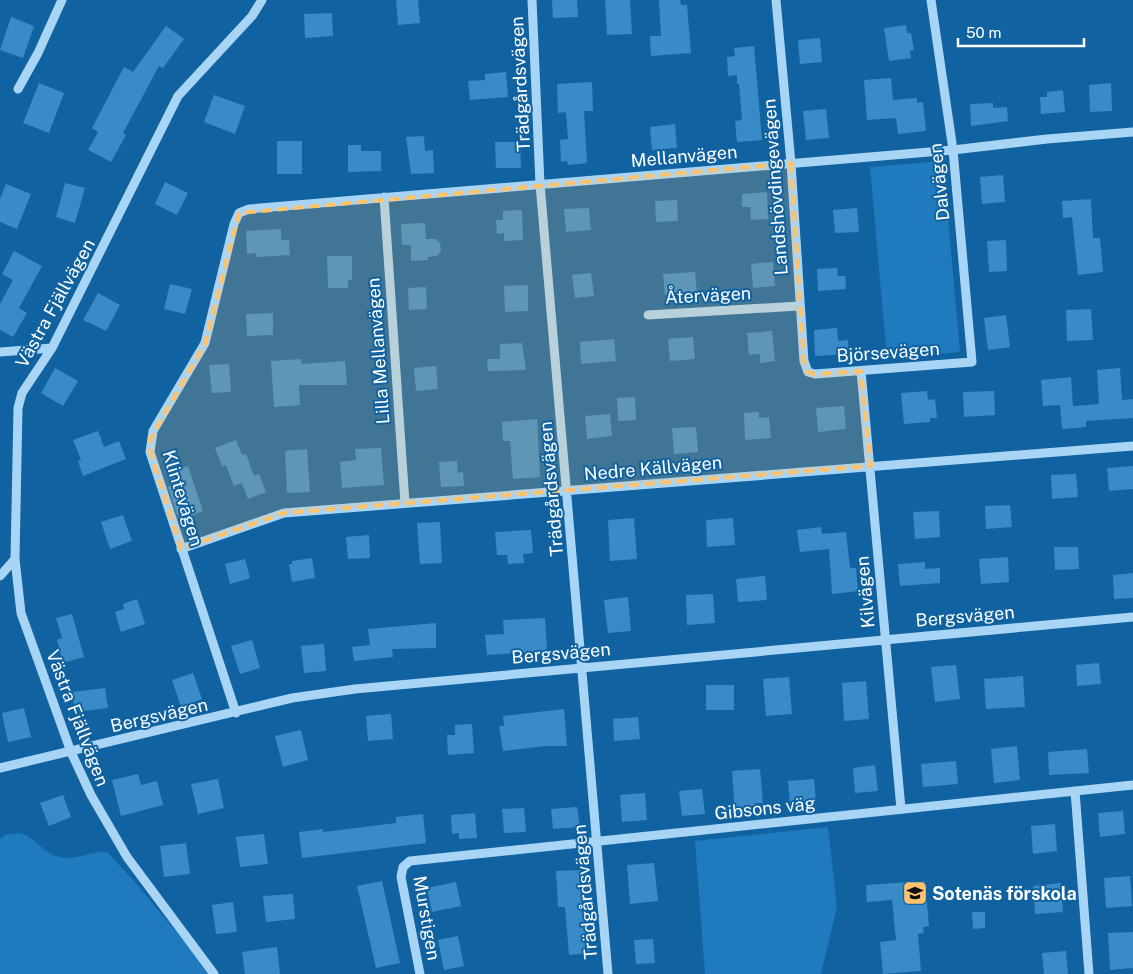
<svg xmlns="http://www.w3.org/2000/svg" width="1133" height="974" font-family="'Public Sans',sans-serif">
<rect width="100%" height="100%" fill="#1162a0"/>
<path fill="#1f7bbe" d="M943 161 960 352 887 358 870 167Z
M828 827 837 907 821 974H705L695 841Z
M19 833C34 836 41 851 56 856 73 862 89 851 107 852L134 881 211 974H0V839L6 835Z"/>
<path fill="#398bc7" d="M396 0H418L420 23 398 25Z
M552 0H577L578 17 553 18Z
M605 0H630L632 34 607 35Z
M659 0H680L681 5H687L691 53 651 56 650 36H661Z
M332 13 333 36 305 38 304 14Z
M11 17 34 26 23 58 0 50Z
M906 25 907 33H911L914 50 910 51 911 58 889 61 884 28Z
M166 26 184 39 163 68 159 66 123 133 126 135 111 162 88 150 98 132 92 128 124 67 133 72Z
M820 38 822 62 800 64 798 40Z
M754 46 762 140 737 142 735 121 742 120 739 84H737V75L728 76 727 57 735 56 734 48Z
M506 72 508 97 470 100 468 81 485 80V74Z
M891 78 893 100 917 98V103L923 102 926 131 898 134 896 118 867 120 864 80Z
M592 82 593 111H584L587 163 568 165 567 161 561 162 560 140 568 139 566 112 558 113 557 84Z
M39 83 64 93 49 133 23 123Z
M1111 83 1112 111 1090 112 1089 85Z
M1063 90 1065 112 1041 114 1040 97H1047V92Z
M214 95 245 106 235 134 204 122Z
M993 103V108L1007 107 1008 121 971 126 970 104Z
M826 109 829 138 806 140 803 111Z
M675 124 677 148 652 150 650 127Z
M424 136 425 151 433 150 434 173 411 174 406 137Z
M277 141H302V174H277Z
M495 142H520L521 168H496Z
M348 145H361V151H381V171L348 172Z
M1003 175 1005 202 982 204 980 177Z
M165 182 188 193 177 215 155 204Z
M65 183 85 188 75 223 56 217Z
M6 184 31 194 17 229 0 222V199Z
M767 192 768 219 751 220 750 207H742V194Z
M1091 199 1093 238H1100L1103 272 1078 275 1072 217 1063 218 1062 201Z
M677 200 678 221 656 222 655 201Z
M589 208 591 230 566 232 564 209Z
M857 208 859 232 835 233 833 210Z
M522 210 523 240 504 241V233L497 234 496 220H503V211Z
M425 223 426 239H436L440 243 441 251 437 256 428 257V260L411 261V245H402L401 224Z
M281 229V240H289L290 255 256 257V253L247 254 246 231Z
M1006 240 1007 271 989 272 987 241Z
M14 251 42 266 19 308 27 313 13 337 0 330V304L13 280 2 274Z
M327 256H352V280H348V288H328Z
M773 262 775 286 753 288 751 264Z
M837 268 838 276H845L846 289 818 291 817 269Z
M695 272 697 293 665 295 663 274Z
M591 273 594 296 575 298 572 275Z
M170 284 192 289 185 314 164 309Z
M528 285V311L505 312 504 286Z
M426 287 427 309 409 310 408 288Z
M98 293 120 305 106 331 83 320Z
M1091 309 1093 340 1067 341 1066 310Z
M273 313V335L247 336 246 314Z
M1006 315 1010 347 988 350 984 318Z
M837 328 838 341 848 340 849 354 815 356 814 330Z
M772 331 775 361 760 363V354L749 355 747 333Z
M693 337 695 359 670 361 668 339Z
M614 339 616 361 581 364 580 342Z
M522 343 526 370 488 371 487 359H500V344Z
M301 359 302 364 345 361 347 385H299L300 405 274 407 271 361Z
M229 364 231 392 212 393 209 365Z
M436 366 438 389 416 391 414 368Z
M55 368 78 381 63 406 41 393Z
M1120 368 1122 400 1133 399V418L1086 421V427L1062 429 1060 405 1043 406 1041 380 1071 377 1073 406 1099 404 1097 370Z
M927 391 928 400 935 399 937 418H930V422L904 424 901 393Z
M994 391 995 415 964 417 963 392Z
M635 397 636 420 618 421 617 398Z
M844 406 846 429 818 432 816 408Z
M759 412V418L769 417 771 438 745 440 744 413Z
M610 414 612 436 587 439 585 416Z
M537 419 540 477 513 479 510 441H503L502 422Z
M696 427 698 452 674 454 672 428Z
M98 431 104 447 119 441 126 459 83 476 78 461 81 460 73 440Z
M236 440 242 455 246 454 254 476 259 474 266 492 248 499 242 483 234 486 226 465 222 466 215 448Z
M381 448 384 485 342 488 340 462 356 460 355 449Z
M307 449 310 492 287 493 285 451Z
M457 461 458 473 463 472 464 486 441 487 439 462Z
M188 466 203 511 189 517 187 511 177 515 168 487 173 485 169 473Z
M1133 466V489L1109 491 1107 468Z
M1076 474 1078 497 1052 499 1051 475Z
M1010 505 1012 527 986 529 985 506Z
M939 511 940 537 915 539 913 512Z
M123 515 132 541 110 549 101 522Z
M634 518 637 559 610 561 608 520Z
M733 518 735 545 707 547 706 520Z
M440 522 442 563 420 564 417 523Z
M821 527 822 534 846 532 850 568H856L858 591 832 594 829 549 800 552 797 530Z
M531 530 533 553 523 554 524 563 508 564 507 555H497L495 532Z
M369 535 370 558 348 559 346 537Z
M1054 547H1078L1079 569 1055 570Z
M1008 557 1009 582 981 584 979 559Z
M312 558 315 578 292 582 289 564H292V561Z
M245 559 250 578 230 584 225 564Z
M925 562V569L940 568V583L900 586 898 564Z
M1133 573V598L1114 599 1113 575Z
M765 576 767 600 738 602 736 579Z
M713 594 715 623 687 625 686 595Z
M628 597 631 631 608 633 604 600Z
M137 599 145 624 121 632 115 612 124 609 123 604Z
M72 614 84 657 63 663 57 640 62 638 56 618Z
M545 618 547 651 487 655 485 635 504 634 503 620Z
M436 623V648L392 649 393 657 354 661 352 647 370 645 368 629Z
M252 640 260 668 240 674 231 646Z
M324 644 326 671 304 673 301 646Z
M1099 663 1101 684 1077 686 1076 665Z
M956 665 960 699 935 702 931 667Z
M193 673 202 699 181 707 172 680Z
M1023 676 1025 707 986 709 984 679Z
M789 677 792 714 766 716 763 679Z
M866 681 869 719 844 721 842 683Z
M706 685H734V710H706Z
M105 688 108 708 75 712 72 692Z
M24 708 31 737 8 742 2 713Z
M564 709 567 746H545L503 751 499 726H504L503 716Z
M391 714 393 739 368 741 366 716Z
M638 717 640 739 614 741 613 719Z
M472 724 474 753 448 755 447 735H455V725Z
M301 730 308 760 283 767 275 736Z
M1017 746 1020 780 994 783 991 749Z
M1087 749 1089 773 1049 775 1048 752Z
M956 761 958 784 923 787 921 764Z
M875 765 878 791 855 793 853 768Z
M760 769 763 803H755L756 811 735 813 732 771Z
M138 774 141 785 157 781 163 805 121 816 112 780Z
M218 779 224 808 198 814 191 784Z
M814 779 816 802 790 804 788 781Z
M702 789 705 814 682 816 679 791Z
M645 793 647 820 622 822 620 795Z
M63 795 71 817 49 826 40 803Z
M577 807 580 827 553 829 551 809Z
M524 808 526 832 504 833 502 809Z
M1123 811 1125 834 1100 837 1098 813Z
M475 813 477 838 459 839V833L452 834 451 815Z
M423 814 426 843 302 858 299 832 323 829V832L396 823V817Z
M1055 824 1057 851 1033 854 1031 826Z
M264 834 268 864 240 867 236 837Z
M186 843 190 874 164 877 160 846Z
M654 863 658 901 630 904 627 865Z
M585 870 590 953 569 955 565 907H558L556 871Z
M1130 876 1132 906 1106 908 1104 878Z
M382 881 400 963 376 968 357 886Z
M925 881 929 926 923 927 924 933 918 934 921 971 883 974 880 942 896 940 892 900 867 902 866 885Z
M456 882 461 906 432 912 427 888Z
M1061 883 1063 912 1035 914 1033 886Z
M293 894 295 919 266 922 263 896Z
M233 902 237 932 216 934 212 905Z
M972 912H985V928L973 929Z
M1133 932V968L1110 970 1108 933Z
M458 936 464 966 444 970 438 940Z
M653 939 655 963 636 964 634 940Z
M277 947 280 974H245L242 952Z
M1066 951 1068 974H1044L1042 953Z"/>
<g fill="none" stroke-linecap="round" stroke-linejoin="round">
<path stroke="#a8d5f5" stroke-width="9" d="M532 0 540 184 608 974
M776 0 791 163 804 361 808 372 815 374 972 362 953 150 931 0
M18 89 38 53 62 0
M384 197 405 503
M648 315 799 306
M0 352 52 348
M861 371 901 809
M181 549 284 513 1133 446
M0 576 15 559
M236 713 150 452 153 431 205 343 234 224 239 213 249 209 953 150 1047 139 1133 132
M0 768 292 698 355 689 1133 617
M1075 791 1089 974
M214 974 127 857 91 795 71 752 21 613 15 559 18 408 22 393 52 348 178 96 252 16 262 0
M420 974 401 877 403 867 410 861 1133 785"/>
</g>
<path fill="#ffc26d" fill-opacity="0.2" stroke="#ffc26d" stroke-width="4" stroke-dasharray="10 6" stroke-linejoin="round" d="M791 163 804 361 808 372 815 374 861 371 871 466 284 513 181 549 150 452V439L205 343 239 213Z"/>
<defs>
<symbol id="school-square" viewBox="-11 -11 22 22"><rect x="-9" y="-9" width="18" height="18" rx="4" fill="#ffc26d" stroke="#1162a0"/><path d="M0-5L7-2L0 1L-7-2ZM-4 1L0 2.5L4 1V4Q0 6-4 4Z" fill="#111"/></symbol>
</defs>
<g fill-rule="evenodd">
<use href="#school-square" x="901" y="879" width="28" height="28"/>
</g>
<g text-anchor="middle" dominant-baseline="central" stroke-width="4" stroke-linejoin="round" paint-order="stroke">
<g font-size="18" fill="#fff" stroke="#1162a0">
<text transform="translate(520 84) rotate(-93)">Trädgårdsvägen</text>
<text transform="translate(684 156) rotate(-5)">Mellanvägen</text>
<text transform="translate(939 182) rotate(-96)">Dalvägen</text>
<text transform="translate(775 187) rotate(-94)">Landshövdingevägen</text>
<text transform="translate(708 295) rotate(-3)">Återvägen</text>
<text transform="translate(55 303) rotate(-61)">Västra Fjällvägen</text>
<text transform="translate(378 351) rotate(-94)">Lilla Mellanvägen</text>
<text transform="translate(888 352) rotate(-4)">Björsevägen</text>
<text transform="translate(653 468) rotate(-5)">Nedre Källvägen</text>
<text transform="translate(551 489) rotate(-95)">Trädgårdsvägen</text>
<text transform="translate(183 498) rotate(73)">Klintevägen</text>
<text transform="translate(865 592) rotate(-95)">Kilvägen</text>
<text transform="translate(965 616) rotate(-5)">Bergsvägen</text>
<text transform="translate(561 653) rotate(-5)">Bergsvägen</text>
<text transform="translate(159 715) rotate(-13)">Bergsvägen</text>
<text transform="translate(78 718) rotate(69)">Västra Fjällvägen</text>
<text transform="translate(765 808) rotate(-6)">Gibsons väg</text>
<text transform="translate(585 892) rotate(-95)">Trädgårdsvägen</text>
<text transform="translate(427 918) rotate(80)">Murstigen</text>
</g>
<g font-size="18" font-weight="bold" fill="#fff" stroke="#1162a0" text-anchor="start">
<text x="932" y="893">Sotenäs förskola</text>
</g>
</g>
<path d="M958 38v8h126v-8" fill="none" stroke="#ffffff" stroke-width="2.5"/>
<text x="966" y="38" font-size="15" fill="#ffffff" stroke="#1162a0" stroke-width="4" paint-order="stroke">50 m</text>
</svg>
